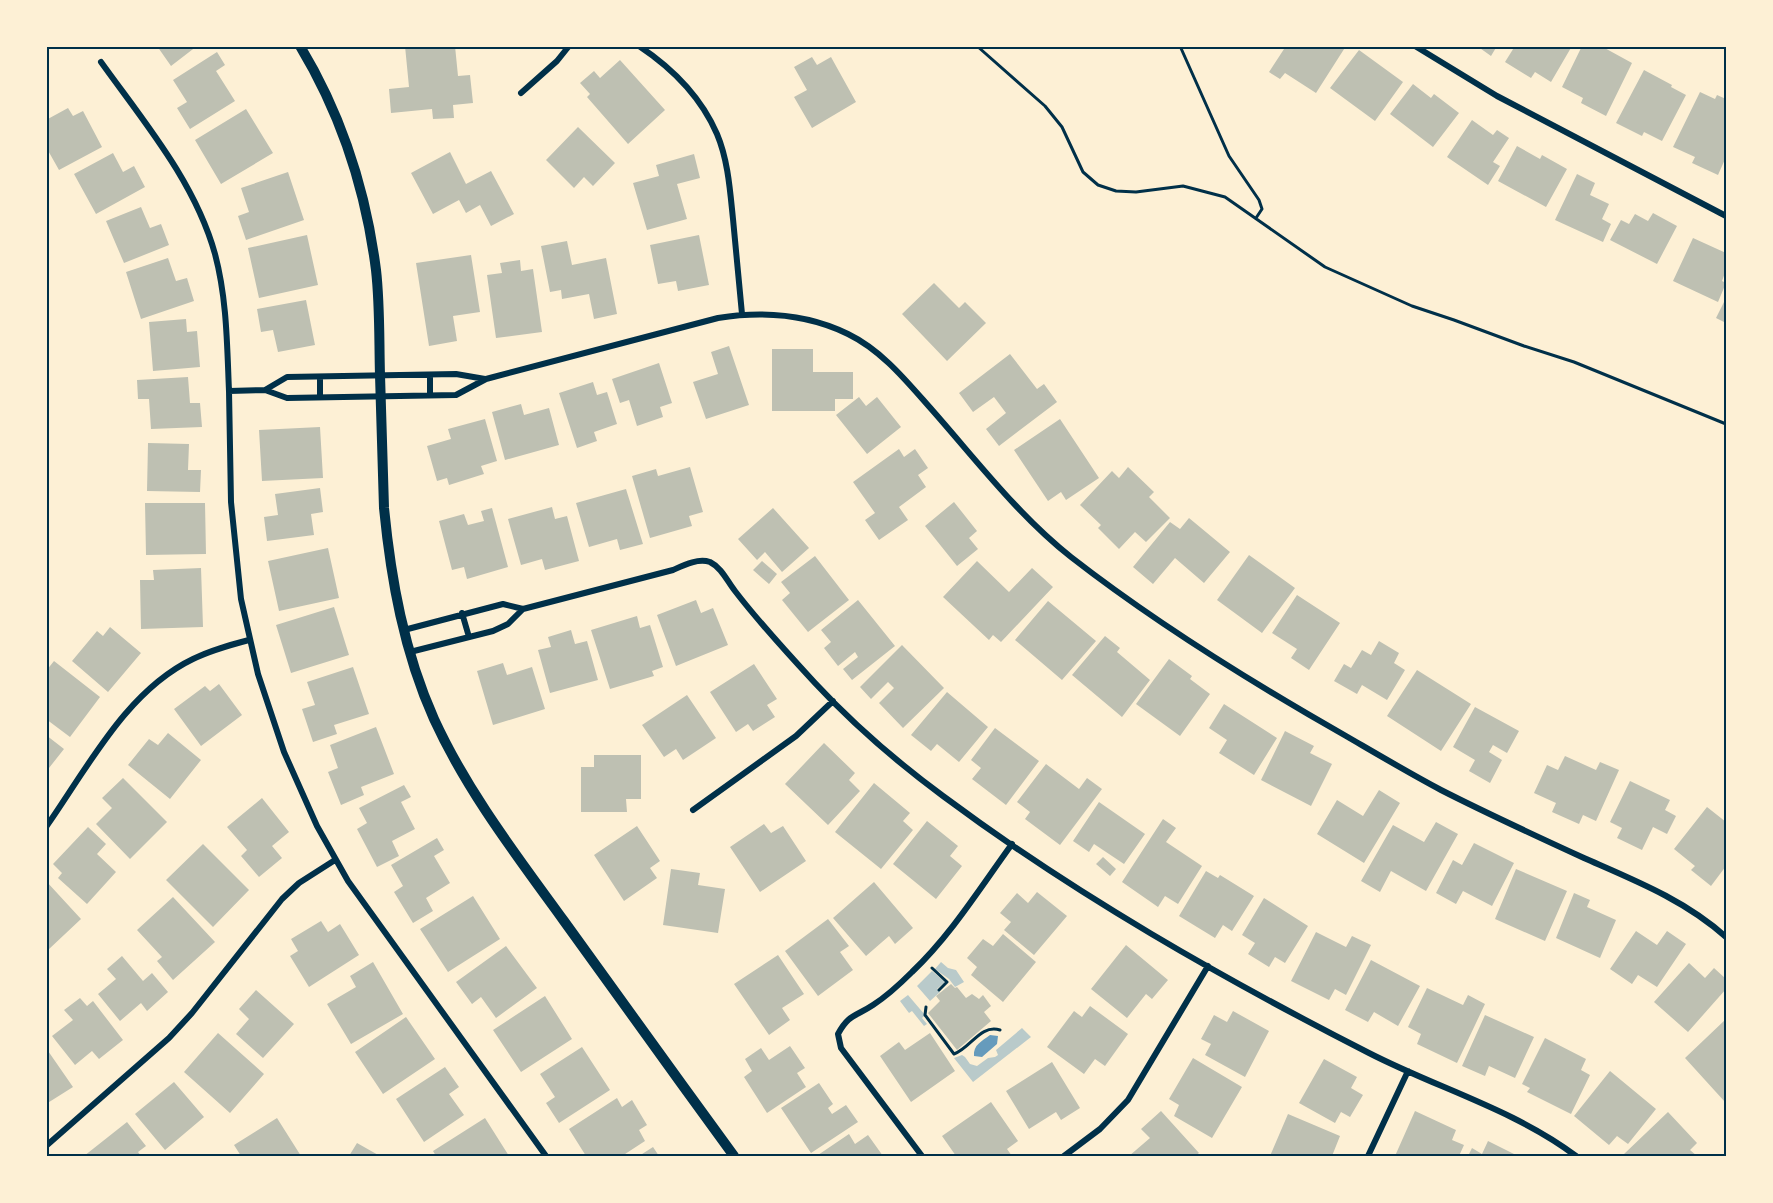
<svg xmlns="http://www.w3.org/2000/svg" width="1773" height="1203" font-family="'Libre Baskerville',serif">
<rect width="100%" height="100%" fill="#fdf0d5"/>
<path fill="#b9caca" d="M941 962 948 968 956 970 964 982 955 987 949 979 935 969Z
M932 971 945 982 937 989 940 992 930 1001 917 986Z
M908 995 925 1015 922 1018 927 1024 924 1026 912 1011 909 1013 900 1001Z
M1022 1028 1031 1037 973 1082 954 1058 962 1055 965 1057 970 1064 977 1066 988 1058 995 1057 998 1055 996 1050Z"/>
<path fill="#669bbc" d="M990 1035 998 1036 997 1044 982 1057 974 1056C973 1045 982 1041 990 1035Z"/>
<path fill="#bec0b2" d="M157 46H197L171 66Z
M405 46H455L458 76 470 75 473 103 453 105 454 118 433 119 432 109 391 113 389 89 409 87Z
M1286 46H1346L1316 93 1285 73 1280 79 1269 72Z
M1477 46H1497L1491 56Z
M1515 46H1572L1551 82 1535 72 1531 78 1505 62Z
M1582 46H1601L1632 63 1606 116 1581 103 1583 98 1562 87Z
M1359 50 1403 82 1375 121 1330 88Z
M217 52 225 65 216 71 235 101 190 129 177 108 187 102 173 80Z
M812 57 817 65 831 57 856 102 812 128 794 97 807 90 794 67Z
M620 60 665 110 628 144 587 97 590 94 580 83 594 71 600 78Z
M1644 70 1672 85 1671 87 1686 95 1662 141 1644 132 1642 136 1616 123Z
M1413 84 1431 98 1434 94 1459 113 1433 147 1390 114Z
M1700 92 1715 99 1717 95 1726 99V157L1718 175 1692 163 1695 157 1673 147Z
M68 108 73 116 83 111 102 147 59 170 46 147V120Z
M246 109 273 153 221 184 195 140Z
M1472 120 1493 135 1497 130 1509 138 1493 162 1500 166 1488 185 1447 157Z
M578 127 615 163 593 186 584 177 574 188 546 160Z
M1517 146 1540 159 1542 155 1567 169 1546 207 1498 181Z
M450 152 466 184 491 171 514 214 491 226 480 205 466 213 459 200 433 214 411 173Z
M113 153 123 172 134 166 145 187 96 214 74 174Z
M694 154 700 178 677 184 687 219 647 230 633 183 659 176 656 165Z
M288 172 304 220 246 240 238 216 249 212 241 188Z
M1577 174 1595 183 1590 195 1609 204 1602 219 1611 224 1603 242 1555 220Z
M141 207 150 228 161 224 169 245 124 263 106 221Z
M1653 213 1677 226 1657 264 1610 240 1621 220 1629 224 1635 214 1648 221Z
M307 235 318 285 259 298 248 248Z
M699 235 709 285 678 291 676 281 658 284 650 245Z
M1693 238 1726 253V270L1722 281 1726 283 1718 302 1673 281Z
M567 241 572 265 606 258 617 314 594 319 589 294 562 299 561 290 550 292 541 246Z
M471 255 480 312 453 316 457 341 429 346 416 263Z
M168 258 176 281 187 278 194 301 141 319 126 272Z
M520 260 521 271 533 269 542 332 496 338 487 275 502 273 500 263Z
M934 283 959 308 965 302 986 323 947 361 902 314Z
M1726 298V323L1716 318Z
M306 300 315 345 278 352 273 330 261 332 257 309Z
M186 319 187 332 197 331 200 367 153 371 149 322Z
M729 346 749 405 706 419 693 382 718 374 711 352Z
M772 349H813V372H853V399H835V411H772Z
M1010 354 1037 389 1044 384 1057 402 999 446 986 429 1006 413 994 397 973 412 959 393Z
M659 363 672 403 660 407 663 417 637 426 629 400 620 403 612 379Z
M188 377 190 403H200L202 427 151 429 149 399H138L137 380Z
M593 382 597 395 607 392 617 424 594 432 597 441 577 448 559 393Z
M859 397 866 406 877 397 901 427 867 454 836 415Z
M521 404 524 415 549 408 559 445 505 460 492 412Z
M485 419 497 461 481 466 484 474 449 485 447 478 437 481 427 446 451 439 448 429Z
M1060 419 1099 478 1066 500 1061 492 1048 501 1014 450Z
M320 427 323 478 262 481 259 430Z
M148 443 189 444 188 470H201L200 492 147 491Z
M899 449 904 457 915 449 928 468 918 475 926 487 899 507 908 520 879 540 865 520 875 513 853 482Z
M690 467 703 512 689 516 692 526 650 538 632 476 656 469 658 476Z
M1128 467 1154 492 1149 497 1170 518 1146 542 1135 532 1119 549 1098 528 1101 525 1080 505 1112 471 1119 478Z
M320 488 323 512 311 514 314 535 267 541 264 517 278 515 275 494Z
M626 489 643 544 620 550 617 539 589 547 576 503Z
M954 502 977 531 969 538 978 549 957 566 925 526Z
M145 503H205L206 554 146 555Z
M552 507 555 519 567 516 579 561 545 570 542 559 521 565 508 519Z
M492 508 508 567 467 579 464 567 452 570 439 521 464 514 468 525 484 521 481 511Z
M773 508 809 548 782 572 765 552 757 560 738 539Z
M1189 518 1230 552 1204 583 1175 558 1153 584 1133 567 1170 522 1180 529Z
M328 548 339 598 279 611 268 561Z
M1249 555 1295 588 1262 633 1217 600Z
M815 556 849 600 808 632 782 600 790 593 781 582Z
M762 561 777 574 769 584 753 570Z
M977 561 1009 592 1032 568 1053 587 1001 642 993 635 989 640 943 597Z
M201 568 203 627 141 629 140 580H154L153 570Z
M1297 595 1340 623 1309 670 1291 658 1297 649 1272 633Z
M696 600 701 613 713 608 728 645 676 666 657 615Z
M858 600 895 646 852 680 843 669 858 657 855 652 838 666 824 648 831 642 821 630Z
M1048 601 1096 641 1062 680 1015 640Z
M334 607 349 655 291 673 276 625Z
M637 616 640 628 650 625 663 667 652 671 654 676 610 689 591 630Z
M110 627 141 653 108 692 72 661 97 631 103 636Z
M571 630 575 644 587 641 598 680 550 693 538 650 551 647 548 637Z
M1105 636 1120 648 1117 652 1150 680 1122 717 1072 675Z
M1379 641 1399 653 1394 663 1405 670 1387 700 1362 685 1357 694 1334 681 1344 664 1351 668 1362 650 1371 655Z
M902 645 944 688 903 728 879 703 894 688 888 682 871 699 860 687Z
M1169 659 1192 676 1190 679 1210 694 1180 736 1136 704Z
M54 661 100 697 70 737 46 719V671Z
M503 663 507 675 532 667 545 709 493 725 477 671Z
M754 664 777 699 767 705 775 717 753 731 748 724 736 732 710 692Z
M353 667 369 714 334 725 337 734 313 742 302 709 315 705 307 682Z
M1417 670 1471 704 1441 751 1387 716Z
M219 684 242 715 201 746 174 709 205 686 210 691Z
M947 692 988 727 959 762 937 744 931 751 911 735Z
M687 695 716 738 683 760 676 749 664 757 642 725Z
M1224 704 1277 738 1254 775 1219 753 1227 740 1209 728Z
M1475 707 1519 731 1507 753 1493 745 1489 752 1502 760 1490 783 1469 771 1475 760 1453 747Z
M376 727 394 774 361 787 364 795 341 805 328 772 338 768 330 745Z
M995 728 1039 761 1006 805 972 779 981 768 971 760Z
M1285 731 1314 746 1310 753 1332 764 1311 806 1261 780Z
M168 733 201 760 170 799 128 765 149 739 158 745Z
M46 735 64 749 49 768 46 766Z
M824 743 855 773 849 780 860 791 828 825 785 784Z
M594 755H641V799H626L627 812H581V767H594Z
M1565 756 1596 770 1600 762 1619 770 1596 821 1583 815 1579 824 1552 812 1556 803 1534 793 1547 765 1558 770Z
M1046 764 1079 789 1087 778 1102 789 1060 845 1025 819 1030 812 1017 802Z
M123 778 167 822 130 859 96 824 112 808 102 798Z
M1630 781 1670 800 1665 810 1676 816 1667 834 1653 827 1642 850 1617 838 1622 828 1610 822Z
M874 783 910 813 903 821 913 830 881 869 835 832Z
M404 785 411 797 401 802 415 829 392 841 399 856 377 867 357 829 367 823 359 808Z
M1379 790 1400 803 1364 863 1317 834 1337 800 1363 816Z
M262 798 289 832 272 846 282 858 259 877 241 856 247 850 227 827Z
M1099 802 1145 834 1124 864 1094 844 1089 852 1073 841Z
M1707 807 1726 822V866L1711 886 1691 870 1695 866 1674 849Z
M1163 819 1176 828 1166 842 1202 866 1178 904 1165 896 1158 907 1122 882Z
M927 821 958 846 950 856 962 866 936 899 893 864Z
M1436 822 1458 834 1426 891 1391 871 1380 892 1361 881 1393 825 1424 842Z
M764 824 771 833 783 826 806 861 760 892 730 847Z
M637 826 660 861 650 868 657 878 624 901 594 855Z
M88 827 106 844 97 854 116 872 87 904 58 878 62 873 53 864Z
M437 838 444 850 434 856 450 883 426 898 433 911 413 923 394 892 403 886 391 865Z
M1474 843 1514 863 1492 906 1463 891 1456 904 1436 893 1453 860 1462 865Z
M203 844 249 890 213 927 166 880Z
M1103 857 1116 869 1110 876 1096 864Z
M671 869 700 873 698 885 725 889 718 933 663 925Z
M1516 869 1567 891 1545 941 1495 919Z
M1206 871 1218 878 1220 875 1254 896 1232 931 1223 925 1215 938 1179 916Z
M46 881 81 919 48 950 46 949Z
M874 882 913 928 895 944 889 936 866 956 833 918Z
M1037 892 1067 916 1034 955 1004 930 1011 922 1000 913 1017 893 1028 903Z
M1574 893 1590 900 1587 907 1616 920 1600 958 1556 938Z
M473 896 500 939 448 972 420 929Z
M173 897 215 942 173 980 157 961 162 957 137 930Z
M1264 898 1308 926 1285 963 1275 957 1269 967 1248 954 1255 943 1242 935Z
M828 919 849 946 840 952 853 970 818 996 785 951Z
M321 921 328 932 340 924 359 955 309 987 290 956 298 951 291 939Z
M1636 931 1657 945 1667 931 1686 944 1657 987 1638 975 1632 984 1610 969Z
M1316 932 1346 947 1352 936 1371 945 1346 995 1335 989 1329 1000 1291 981Z
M1003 934 1036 962 1003 1002 971 975 977 967 967 958 983 939 993 946Z
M1126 945 1168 980 1152 999 1146 994 1127 1018 1091 989Z
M506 946 537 988 496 1018 481 997 472 1004 456 982Z
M778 955 804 994 782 1008 790 1020 769 1035 734 984Z
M122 956 143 981 152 973 168 992 147 1011 141 1003 120 1021 98 994 116 979 107 969Z
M1371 960 1420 986 1398 1026 1374 1012 1368 1022 1345 1010Z
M373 962 403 1014 351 1044 327 1004 356 987 350 976Z
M1689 963 1705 978 1714 968 1726 979V989L1688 1032 1654 1002Z
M951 984 955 988 957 987 966 998 972 994 979 999 983 995 991 1006 984 1012 991 1021 957 1050 928 1013 940 1001 936 996Z
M1427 988 1463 1005 1468 995 1485 1004 1457 1063 1417 1044 1421 1034 1408 1027Z
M256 990 294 1024 263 1058 236 1034 249 1019 239 1009Z
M545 996 572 1039 521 1072 493 1030Z
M80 998 87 1006 93 1001 123 1040 99 1059 92 1051 75 1065 52 1036 73 1020 64 1010Z
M1090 1006 1128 1034 1105 1066 1095 1059 1084 1074 1047 1047 1074 1011 1082 1017Z
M1233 1011 1269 1031 1245 1077 1205 1055 1211 1044 1201 1039 1214 1015 1227 1022Z
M1485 1015 1534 1037 1515 1078 1489 1066 1485 1076 1462 1066Z
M406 1017 435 1059 383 1094 355 1052Z
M1726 1019V1100L1725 1102 1685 1058Z
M218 1033 264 1074 230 1113 184 1072Z
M930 1033 955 1071 911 1102 880 1056 899 1042 905 1050Z
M1545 1038 1586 1059 1581 1070 1590 1075 1571 1114 1527 1092 1530 1088 1522 1084Z
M790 1046 805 1068 797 1073 806 1087 767 1113 744 1077 752 1071 745 1059 761 1048 769 1060Z
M582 1047 610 1090 559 1123 546 1103 555 1097 540 1074Z
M46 1048 73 1087 46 1104Z
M1193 1058 1242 1087 1212 1138 1174 1116 1179 1105 1169 1099Z
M1324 1059 1357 1077 1351 1088 1363 1095 1350 1117 1341 1112 1335 1123 1299 1103Z
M1052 1062 1080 1108 1061 1120 1056 1112 1029 1129 1006 1091Z
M445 1067 459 1087 449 1094 464 1115 424 1142 396 1099Z
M1610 1071 1656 1109 1628 1144 1617 1136 1609 1145 1574 1116Z
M174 1082 204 1117 165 1150 135 1114Z
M819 1083 833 1104 828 1108 832 1114 846 1105 858 1122 811 1153 781 1108Z
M617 1098 622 1107 632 1100 647 1125 639 1130 645 1141 622 1156H586L569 1129Z
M991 1102 1018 1141 1007 1149 1012 1156H956L942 1136Z
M1161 1111 1199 1153 1195 1156H1129L1150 1138 1141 1129Z
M1415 1111 1456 1130 1452 1140 1464 1145 1459 1156H1395Z
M1668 1112 1697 1143 1690 1150 1697 1156H1626L1624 1154Z
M1288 1114 1340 1136 1332 1156H1270Z
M277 1118 301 1156H241L234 1145Z
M485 1118 509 1156H436L433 1151Z
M127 1122 146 1146 138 1152 141 1156H84Z
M849 1134 855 1144 868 1135 883 1156H819L818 1155Z
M1488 1141 1518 1156H1468L1472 1148 1482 1154Z
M357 1143 380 1156H349Z
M653 1147 659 1156H639Z"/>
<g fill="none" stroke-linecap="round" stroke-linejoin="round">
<path stroke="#003049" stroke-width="3" d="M977 46 1045 106 1062 127 1083 172 1098 185 1116 191 1136 192 1183 186 1225 197 1325 267 1412 306 1454 320 1524 346 1574 362 1726 424
M1180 46 1229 156 1259 200 1262 209 1256 218
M932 968 947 982 939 990
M926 1007 925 1015 954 1054C971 1048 980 1024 1000 1030"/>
<path stroke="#003049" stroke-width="6" d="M639 46C672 68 701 97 717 134 728 160 730 190 733 219 736 250 739 282 742 314
M1415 46 1497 96 1726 216
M101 62C144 122 195 182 215 254 227 299 227 345 229 391
M521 93 557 61 569 46
M430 375V395
M320 377V397
M265 390 287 377 456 374 485 379
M462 613 469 637
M404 630 503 604 523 609
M410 652 493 631 508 624 523 609 673 570C684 565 698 558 710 562 722 568 727 581 735 591 758 621 789 655 815 683 854 725 897 762 943 796 1076 895 1222 978 1369 1053 1437 1088 1515 1110 1576 1156
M693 810 796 736 833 701
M46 827C87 769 126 691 193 659 211 650 230 645 249 640
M46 1146 169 1038 192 1013 282 899 299 883 335 860
M546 1156 348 881 317 826 284 752 258 674 241 599 231 502 229 391 265 390 287 398 456 395 486 379 718 318C762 311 807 314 848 334 883 351 908 383 933 411 977 461 1019 516 1071 557 1157 624 1251 682 1346 736 1377 754 1409 773 1441 790 1488 814 1536 836 1584 858 1634 880 1685 900 1726 937
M922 1156 841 1048 838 1034C849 1014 855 1017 873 1005 887 996 900 984 912 972 951 935 980 888 1012 844
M1064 1156 1100 1129 1128 1100 1208 966
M1368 1156 1408 1071"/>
<path stroke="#003049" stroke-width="10" d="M300 46C341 114 366 191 376 270 380 305 379 340 380 375 381 419 383 464 384 508 391 580 404 652 434 719 468 793 517 856 564 921 621 1000 677 1078 734 1156"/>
</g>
<rect width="1773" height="1203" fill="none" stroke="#fdf0d5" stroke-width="96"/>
<rect x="48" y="48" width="1677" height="1107" fill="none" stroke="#003049" stroke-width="2"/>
</svg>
